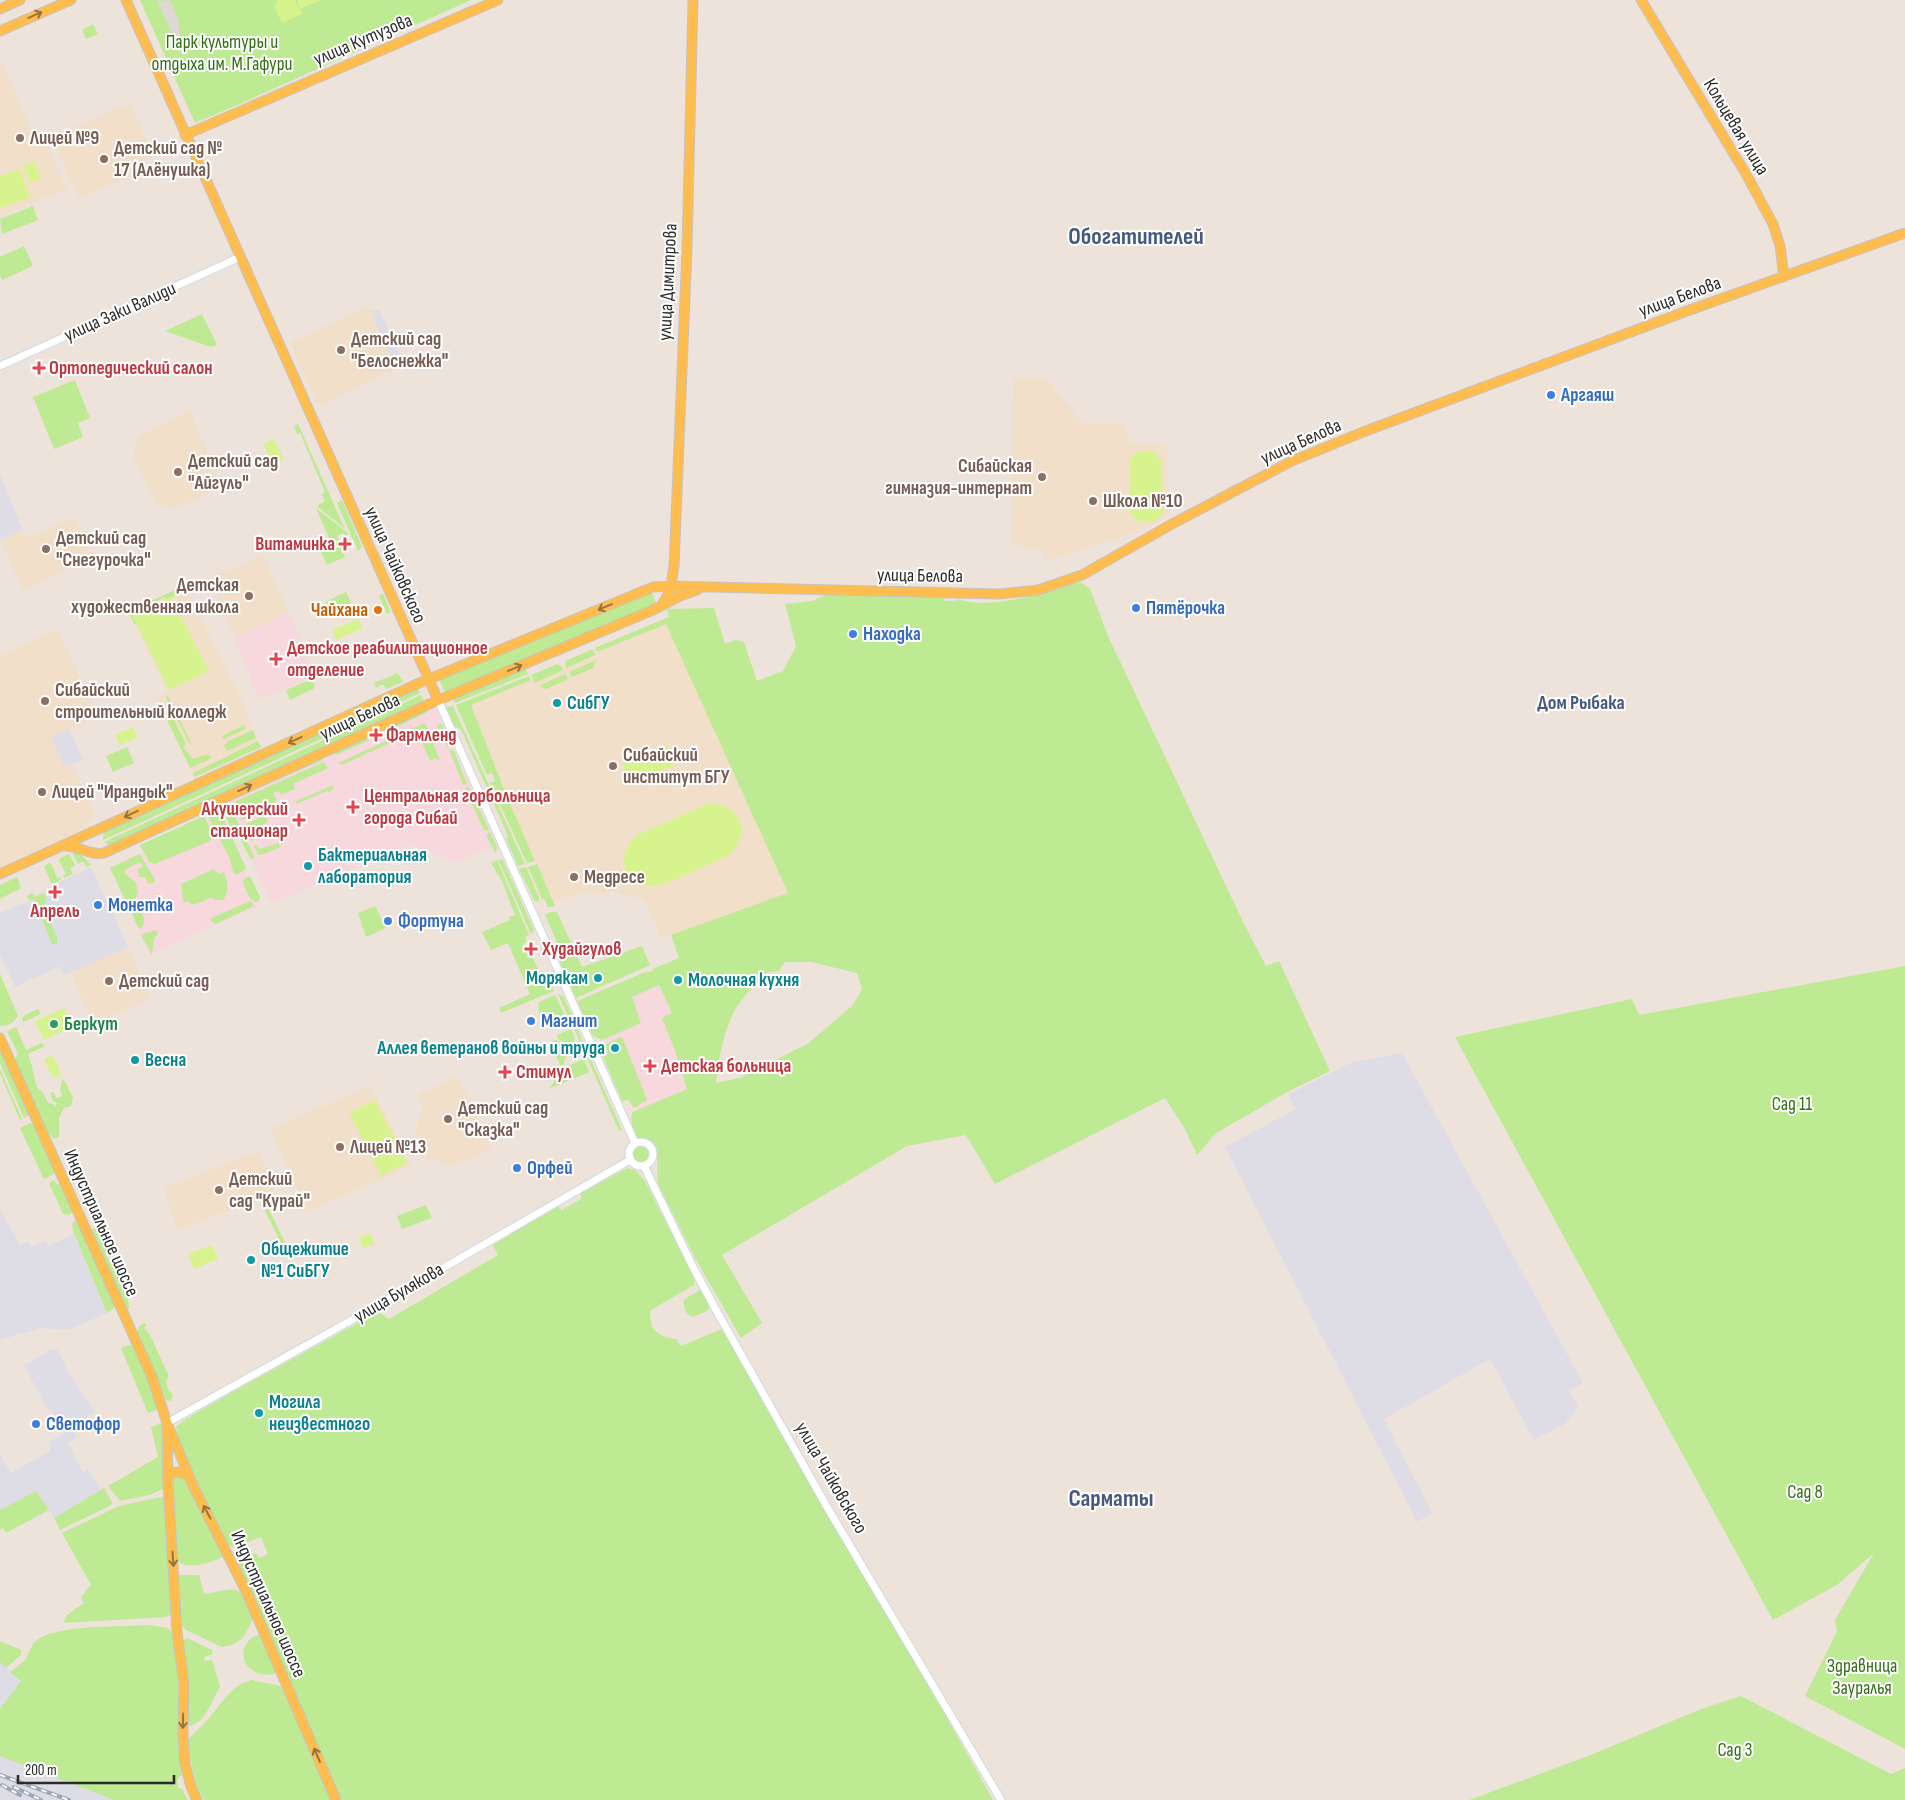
<svg xmlns="http://www.w3.org/2000/svg" width="1905" height="1800" font-family="'Sofia Sans Condensed',sans-serif">
<rect width="100%" height="100%" fill="#eee3db"/>
<path fill="#dedde6" d="M371 309 380 311 405 365 398 368 394 357 391 358 373 318 375 317Z
M0 473 23 530 0 541Z
M69 729 83 759 64 768 51 737Z
M91 867 128 947 70 973 64 975 60 966 15 987 0 954V913L34 899 46 893 45 889Z
M1402 1053 1583 1383 1570 1391 1578 1408 1565 1424 1534 1440 1490 1359 1384 1419 1432 1513 1417 1522 1225 1147 1296 1109 1288 1095 1350 1063Z
M0 1209 20 1245 29 1241 31 1247 46 1241 48 1246 75 1234 107 1313 68 1330 42 1328 0 1340Z
M51 1350H58L68 1372 95 1412 86 1418 87 1421 73 1430 77 1437 68 1443 83 1472 88 1469 101 1490 54 1518 36 1491 0 1510V1455L11 1473 50 1451 49 1442 64 1433 56 1417 45 1405 24 1365Z
M0 1662 21 1681 0 1709Z
M0 1756 20 1763 114 1800H0Z"/>
<path fill="#f2dfc9" d="M3 63 29 125 50 152 67 189 0 217V64Z
M130 103 150 148 143 171 79 199 51 137Z
M365 308 371 309 375 317 373 318 391 358 393 357 398 368 318 406 290 342Z
M1046 377 1081 422 1126 425 1130 443 1167 446 1169 515 1139 532 1046 561 1044 551 1012 545 1013 379Z
M190 410 222 488 174 509 156 503 132 456 140 435Z
M74 517 93 557 23 590 0 541 23 530 26 538Z
M263 555 289 613 234 637 210 579Z
M185 586 243 700 249 721 262 750 196 782 156 698 168 692 128 612Z
M666 623 788 893 661 939 645 900 611 891 602 895 590 891 553 902 505 792 471 705Z
M57 629 98 716 51 737 64 767 72 764 96 816 88 820 91 827 0 868V655Z
M128 947 151 999 93 1024 71 973Z
M457 1076 463 1090 465 1089 492 1150 449 1167 436 1159 429 1162 415 1131 423 1107 418 1094Z
M371 1085 411 1166 307 1212 270 1129Z
M258 1151 276 1193 178 1230 163 1188Z"/>
<path fill="#f6d8dd" d="M289 613 316 676 259 699 234 637Z
M431 708 436 710 497 845 455 863 411 844 274 903 269 899 223 802 418 712Z
M221 816 261 905 150 955 110 867Z
M653 971 706 1091 648 1132 588 999Z"/>
<path fill="#bdea92" fill-rule="evenodd" d="M140 0H471L242 103 195 123Z
M93 24 98 34 86 39 82 30Z
M33 206 38 220 2 234 0 219Z
M24 246 33 266 2 280 0 275V257Z
M202 314 217 345 211 347 165 331Z
M75 380 90 418 78 423 83 437 54 449 33 397Z
M298 424 345 529 318 507 319 504 325 501 322 494 325 492 300 433 297 434 294 426Z
M342 500 362 547 358 551 337 503Z
M316 508 347 532 349 537 347 538 343 533 337 536 345 557 327 565 319 546 330 540Z
M1080 582 1090 589 1108 636 1244 924 1266 966 1279 961 1330 1071 1287 1092 1216 1133 1197 1155 1185 1129 1165 1098 995 1184 966 1135 907 1146 722 1255 762 1323 741 1338 695 1258 659 1186C655 1171 661 1156 653 1142 649 1141 643 1141 640 1139 633 1136 629 1118 633 1112L687 1089 676 1053 662 1018 672 1013 659 985 632 997 641 1023 602 1040 593 1036 577 1001 643 973 653 971 652 969 679 958 671 935 788 893 666 624 597 652 595 648 669 617 667 609 714 608 725 644 736 640 744 642 757 681 783 671 796 646 785 604 812 601 828 594 943 597 945 601H954L958 599C990 611 1047 592 1080 582ZM785 962H811L857 973 862 989 853 1005 809 1043 740 1078 716 1083C718 1061 723 1034 733 1014 740 998 756 984 768 972L779 971Z
M181 587 184 588V591L167 599 165 597 141 609V615L135 625 128 612Z
M651 591 657 606 445 693 439 679Z
M346 592 351 603 329 613 325 602Z
M383 594 391 612 387 614 379 596Z
M593 649 595 655 567 668 565 664 567 660Z
M596 660 593 668 572 677 569 672Z
M557 664 561 666 563 670 535 683 531 675Z
M525 668 528 674 455 703 452 696Z
M398 673 403 682 386 689 383 684 376 688 374 683Z
M565 674 568 679 546 689 539 686Z
M529 676 531 680 471 705 505 792 535 861 527 863 490 783 495 781 492 773 487 775 456 705Z
M312 679 315 688 290 700 286 690Z
M417 686 420 693 103 840 104 831Z
M421 695 424 702 110 846 104 842Z
M168 696 191 742 190 745 166 697Z
M453 706 525 864 518 866 506 839 508 836 461 729 455 727 446 707Z
M164 708 173 718 186 744 183 747 193 759 208 754 212 758 190 768 163 711Z
M427 708 428 712 382 734 381 730Z
M425 723 440 760 437 761 436 758 430 761 418 734 414 732 342 765 338 763Z
M439 724H442L452 744 450 746 447 747 437 726Z
M244 725 245 729 224 739 222 736Z
M253 730 256 738 227 751 224 745 229 741Z
M367 736 369 740 336 755V751Z
M258 741 261 747 194 777 193 773Z
M127 747 134 763 113 772 106 756Z
M449 749 454 751 467 784 463 785Z
M320 758 323 760 234 799V797Z
M324 762 328 768 293 784 295 789 281 795 278 791 273 793 276 799 274 806 268 807 266 804 262 802 252 807 254 810 262 807 265 808V811L248 818 245 813H244L246 819 242 820 234 802Z
M334 785 332 790 329 792 327 791 296 804V801Z
M468 786 489 829 487 831 484 830 465 789Z
M230 803 235 817 254 856 253 859 250 858 234 826 237 833 234 835 222 808Z
M219 809 246 868 237 875 233 872 230 859 207 814Z
M204 816 213 836 210 841 155 864 149 862 140 845Z
M261 817 268 819V822L262 825V828L252 833 254 840 251 841 247 833 246 824Z
M490 832 497 847 496 854 486 835Z
M279 843 281 847 264 854 258 855 254 846 256 845 260 849Z
M78 851 91 865 86 867 83 861 78 864 72 853Z
M69 854 75 865 70 868 73 874 64 878 63 876 66 874 59 861 60 858Z
M140 854 155 880 153 883 148 884 145 877H140L137 870 143 866 140 862 126 869 124 872 136 883 138 893 135 899 144 918 143 926 139 929 110 868Z
M498 859 503 860 534 930 531 934Z
M497 860 529 935 525 937 527 942 523 944 529 957 532 956 542 978 547 976 554 991 501 1013 499 1008 530 994 508 943 491 950 482 932 510 920 509 917 515 915 502 881 491 863Z
M49 863 52 865 57 878 61 877V879L52 885 44 866Z
M537 864 555 906 554 907H548L544 898 542 899 528 867Z
M526 867 540 900 535 902 519 869Z
M214 869 220 874 224 872C228 882 229 892 223 900H215L210 897 204 901 191 905 189 902H183C182 896 183 890 181 884Z
M250 876 260 897 259 901 255 902 249 897 242 881Z
M17 877 21 888 0 899V885Z
M33 893 34 897 44 893 47 902 43 905 57 938V944H52L34 899 29 901 27 896Z
M250 901 252 902 253 904 252 907 215 924 211 921V918Z
M375 906 386 928 366 937 358 913Z
M550 912H557L582 967 642 946 650 965 576 998 554 948 558 945 545 915Z
M155 930 158 933 154 939 152 954 141 935Z
M1905 966V1749L1805 1696 1837 1631 1835 1620 1874 1553 1837 1585 1773 1620 1455 1037 1632 999 1639 1015Z
M0 974 18 1016C13 1023 9 1026 0 1026Z
M558 994 563 996 573 1017 569 1019Z
M555 995 567 1020 547 1029 538 1010 539 1002Z
M38 1009 41 1014 23 1022 22 1018 25 1015Z
M576 1026 622 1130 619 1131 574 1028Z
M16 1027 26 1050 42 1043 45 1046 28 1054C33 1065 33 1078 38 1089L42 1091 48 1103 53 1104 55 1107 57 1103 53 1101 50 1093 53 1092 57 1098 62 1096 60 1090 62 1080 65 1081 73 1098 71 1106 64 1108 59 1118V1137L53 1139 46 1129 14 1060 18 1054 7 1031Z
M571 1029 575 1038 571 1047 558 1039 557 1035Z
M621 1037 623 1039 647 1100 634 1108 628 1100 622 1101 603 1057 608 1054 604 1045Z
M556 1040 562 1044 559 1049 567 1054 563 1065H560L551 1042Z
M0 1045 31 1115 24 1118 0 1063Z
M584 1059 589 1072 549 1089 563 1068Z
M0 1069 22 1119 20 1120 0 1074Z
M30 1123 35 1125 56 1173 44 1179 20 1128Z
M632 1154a9 9 0 1 1 18 0a9 9 0 1 1-18 0Z
M627 1168 635 1170 645 1181 695 1280 694 1285 651 1310C647 1329 659 1337 676 1339L681 1346 724 1328 832 1522 928 1684 993 1800H341L237 1564V1557L241 1553 251 1555 256 1553 259 1558 268 1554 261 1537 237 1546 231 1547 227 1543C210 1508 182 1466 176 1427L186 1419 236 1390 378 1312 389 1319 498 1255 493 1245 558 1206 562 1210 581 1199V1193Z
M54 1180 57 1185 62 1183 74 1211 69 1215 63 1214 49 1183Z
M426 1205 432 1218 402 1229 397 1216Z
M266 1209H269L287 1247 284 1249 265 1211Z
M76 1219 79 1220 115 1303 114 1308 107 1313 75 1235H74L72 1224Z
M97 1227 99 1230 101 1241 104 1242 106 1246C103 1257 112 1262 117 1271 121 1279 130 1300 129 1309L125 1307 92 1233 93 1229Z
M700 1290 703 1292 710 1306 707 1311 693 1317 687 1314 683 1303 685 1299Z
M145 1323 146 1325 144 1328 150 1335 169 1376 166 1381 168 1390 173 1394 171 1401 166 1400 137 1335C138 1328 138 1325 145 1323Z
M130 1345 135 1347 147 1375 159 1409 148 1413 121 1348Z
M162 1423 165 1483 163 1489 150 1495 120 1501 108 1486 158 1457 151 1427Z
M173 1475 186 1478 224 1553 223 1557C212 1562 187 1571 178 1561L172 1483Z
M104 1488 112 1502 111 1505 60 1530 54 1518Z
M36 1491 49 1510 6 1533 3 1528 0 1529V1510Z
M165 1496 174 1610 171 1615 164 1617 63 1623 67 1615 84 1603 81 1597 91 1585 62 1533 119 1506Z
M179 1575H199L204 1594C240 1588 238 1582 254 1617 245 1635 243 1644 222 1647L186 1630 182 1625Z
M150 1625 168 1628 176 1639 183 1774 177 1779 178 1788 182 1789 188 1800H114L0 1756V1709L21 1681 10 1672C15 1668 21 1664 25 1660 30 1654 30 1645 37 1640 60 1624 121 1627 150 1625Z
M257 1635H262L277 1668 274 1674C245 1680 231 1647 257 1635Z
M187 1638 212 1650 213 1654 204 1657 205 1661 212 1660 220 1687C211 1701 207 1720 191 1726L187 1724 183 1641Z
M0 1641 21 1650V1655L6 1668 0 1662Z
M252 1680 280 1686 285 1690 333 1800H204L196 1785 187 1740C195 1732 203 1725 210 1717 223 1702 231 1685 252 1680Z
M1741 1696 1891 1774 1905 1768V1800H1469L1588 1756 1704 1708Z"/>
<path fill="#d6f38d" d="M278 0H295L302 14 282 23 274 7Z
M297 0H321L300 9Z
M34 161 41 178 30 183 23 166Z
M20 169 30 197 0 208V176Z
M274 439 284 460 273 465 263 444Z
M1141 451C1150 450 1158 452 1161 461L1164 509 1159 518C1150 524 1138 524 1131 514L1129 462 1132 456Z
M171 597 209 671 169 690 132 615Z
M358 619 363 628 336 640 332 630Z
M133 727 138 737 120 745 115 735Z
M664 745 668 746 674 765 637 782 630 781 623 765 624 762Z
M710 803C715 804 721 805 726 807 748 817 744 843 728 856L662 885C655 886 648 887 642 885 617 877 620 846 639 834Z
M64 1008 73 1027 44 1040 35 1021Z
M52 1055 62 1074 53 1078 44 1060Z
M375 1100 407 1163 381 1176 349 1113Z
M371 1233 374 1244 363 1248 359 1237Z
M212 1245 218 1259 194 1269 188 1254Z"/>
<path fill="#ded7d3" d="M157 0 163 1 170 0 179 22 180 39 186 52 181 54Z"/>
<g fill="none" stroke-linecap="round" stroke-linejoin="round">
<defs>
<path id="minor" d="M0 366 240 257
M438 700 635 1143
M629 1154a12 12 0 1 1 24 0a12 12 0 1 1-24 0Z
M644 1166 693 1267 716 1310 830 1512 1001 1800
M167 1423 400 1293 630 1160"/>
<path id="major" d="M126 0 438 700
M1641 0 1746 174 1773 224 1780 246 1784 277
M0 9 20 0
M0 31 71 0
M185 135 498 0
M662 605 670 591 674 566 687 249 693 0
M65 846C79 846 91 856 104 853L427 705 653 610 680 596 697 590
M0 874 417 684 653 587 671 586 999 594 1038 590 1082 575 1172 524 1292 461 1363 432 1687 311 1905 233
M0 1038 152 1377 167 1423 194 1488 247 1593 336 1800
M167 1426 168 1482 177 1632 184 1684 183 1736 185 1763 191 1787 197 1800
M167 1478C174 1469 181 1471 189 1477"/>
</defs>
<use href="#minor" stroke="#d0d7e5" stroke-width="9"/>
<use href="#major" stroke="#c4c4c4" stroke-width="11"/>
<use href="#minor" stroke="#fff" stroke-width="7"/>
<use href="#major" stroke="#ffbd4f" stroke-width="9"/>
<defs>
<path id="rail" d="M0 1775 69 1800
M2 1785 20 1795
M14 1787 41 1800"/>
</defs>
<use href="#rail" stroke="#9da5b7" stroke-width="4"/>
<use href="#rail" stroke="#fff" stroke-width="2" stroke-dasharray="5.5" stroke-linecap="butt"/>
</g>
<defs><path id="oneway-shaft" d="M-6 0H5M1.5-3L5.5 0L1.5 3" fill="none" stroke-width="1.6" stroke-linecap="round" stroke-linejoin="round" transform="scale(1.25)"/></defs>
<g stroke="#95743d">
<use href="#oneway-shaft" transform="translate(35 15) rotate(-24)"/>
<use href="#oneway-shaft" transform="translate(605 607) rotate(157)"/>
<use href="#oneway-shaft" transform="translate(515 668) rotate(-23)"/>
<use href="#oneway-shaft" transform="translate(295 740) rotate(155)"/>
<use href="#oneway-shaft" transform="translate(245 788) rotate(-25)"/>
<use href="#oneway-shaft" transform="translate(131 814) rotate(155)"/>
<use href="#oneway-shaft" transform="translate(207 1512) rotate(-118)"/>
<use href="#oneway-shaft" transform="translate(173 1559) rotate(86)"/>
<use href="#oneway-shaft" transform="translate(183 1721) rotate(91)"/>
<use href="#oneway-shaft" transform="translate(317 1755) rotate(-113)"/>
</g>
<g fill="#8d6e63" stroke="#fff" stroke-width="2">
<circle cx="20" cy="138" r="5"/>
<circle cx="104" cy="159" r="5"/>
<circle cx="341" cy="350" r="5"/>
<circle cx="178" cy="472" r="5"/>
<circle cx="1042" cy="477" r="5"/>
<circle cx="1093" cy="501" r="5"/>
<circle cx="46" cy="549" r="5"/>
<circle cx="249" cy="596" r="5"/>
<circle cx="45" cy="701" r="5"/>
<circle cx="613" cy="766" r="5"/>
<circle cx="42" cy="792" r="5"/>
<circle cx="574" cy="877" r="5"/>
<circle cx="109" cy="981" r="5"/>
<circle cx="448" cy="1119" r="5"/>
<circle cx="340" cy="1147" r="5"/>
<circle cx="219" cy="1190" r="5"/>
</g>
<g fill="#e0444e" stroke="#fff" stroke-width="2">
<path d="M36.5 360.5h5v5h5v5h-5v5h-5v-5h-5v-5h5z"/>
<path d="M342.5 536.5h5v5h5v5h-5v5h-5v-5h-5v-5h5z"/>
<path d="M273.5 651.5h5v5h5v5h-5v5h-5v-5h-5v-5h5z"/>
<path d="M373.5 727.5h5v5h5v5h-5v5h-5v-5h-5v-5h5z"/>
<path d="M350.5 799.5h5v5h5v5h-5v5h-5v-5h-5v-5h5z"/>
<path d="M296.5 812.5h5v5h5v5h-5v5h-5v-5h-5v-5h5z"/>
<path d="M52.5 884.5h5v5h5v5h-5v5h-5v-5h-5v-5h5z"/>
<path d="M528.5 941.5h5v5h5v5h-5v5h-5v-5h-5v-5h5z"/>
<path d="M647.5 1058.5h5v5h5v5h-5v5h-5v-5h-5v-5h5z"/>
<path d="M502.5 1064.5h5v5h5v5h-5v5h-5v-5h-5v-5h5z"/>
</g>
<g fill="#3f7fe0" stroke="#fff" stroke-width="2">
<circle cx="1551" cy="395" r="5"/>
<circle cx="1136" cy="608" r="5"/>
<circle cx="853" cy="634" r="5"/>
<circle cx="98" cy="905" r="5"/>
<circle cx="388" cy="921" r="5"/>
<circle cx="531" cy="1021" r="5"/>
<circle cx="517" cy="1168" r="5"/>
<circle cx="36" cy="1424" r="5"/>
</g>
<circle fill="#e8710a" stroke="#fff" stroke-width="2" cx="378" cy="610" r="5"/>
<g fill="#0f9aa8" stroke="#fff" stroke-width="2">
<circle cx="557" cy="703" r="5"/>
<circle cx="308" cy="866" r="5"/>
<circle cx="598" cy="978" r="5"/>
<circle cx="678" cy="980" r="5"/>
<circle cx="615" cy="1048" r="5"/>
<circle cx="135" cy="1060" r="5"/>
<circle cx="251" cy="1260" r="5"/>
<circle cx="259" cy="1413" r="5"/>
</g>
<circle fill="#2e9e5b" stroke="#fff" stroke-width="2" cx="54" cy="1024" r="5"/>
<g text-anchor="middle" dominant-baseline="central" stroke-width="4" stroke-linejoin="round" paint-order="stroke">
<g font-size="19" fill="#2b2b2b" stroke="#fff">
<text transform="translate(363 40) rotate(-23)">улица Кутузова</text>
<text transform="translate(1736 127) rotate(59)">Кольцевая улица</text>
<text transform="translate(668 282) rotate(-87)">улица Димитрова</text>
<text transform="translate(1680 297) rotate(-20)">улица Белова</text>
<text transform="translate(120 312) rotate(-24)">улица Заки Валиди</text>
<text transform="translate(1301 442) rotate(-24)">улица Белова</text>
<text transform="translate(395 565) rotate(66)">улица Чайковского</text>
<text transform="translate(920 576) rotate(1)">улица Белова</text>
<text transform="translate(360 717) rotate(-25)">улица Белова</text>
<text transform="translate(101 1223) rotate(66)">Индустриальное шоссе</text>
<text transform="translate(399 1293) rotate(-30)">улица Булякова</text>
<text transform="translate(831 1478) rotate(60)">улица Чайковского</text>
<text transform="translate(268 1604) rotate(66)">Индустриальное шоссе</text>
</g>
<g font-size="19" fill="#337013" stroke="#fff">
<text x="222" y="42">Парк культуры и<tspan x="222" dy="22">отдыха им. М.Гафури</tspan></text>
<text x="1792" y="1104">Сад 11</text>
<text x="1805" y="1492">Сад 8</text>
<text x="1862" y="1666">Здравница<tspan x="1862" dy="22">Зауралья</tspan></text>
<text x="1735" y="1750">Сад 3</text>
</g>
<g font-size="19" font-weight="bold" fill="#785e54" stroke="#fff" text-anchor="start">
<text x="30" y="138">Лицей №9</text>
<text x="114" y="148">Детский сад №<tspan x="114" dy="22">17 (Алёнушка)</tspan></text>
<text x="351" y="339">Детский сад<tspan x="351" dy="22">"Белоснежка"</tspan></text>
<text x="188" y="461">Детский сад<tspan x="188" dy="22">"Айгуль"</tspan></text>
<text x="1032" y="466" text-anchor="end">Сибайская<tspan x="1032" dy="22">гимназия-интернат</tspan></text>
<text x="1103" y="501">Школа №10</text>
<text x="56" y="538">Детский сад<tspan x="56" dy="22">"Снегурочка"</tspan></text>
<text x="239" y="585" text-anchor="end">Детская<tspan x="239" dy="22">художественная школа</tspan></text>
<text x="55" y="690">Сибайский<tspan x="55" dy="22">строительный колледж</tspan></text>
<text x="623" y="755">Сибайский<tspan x="623" dy="22">институт БГУ</tspan></text>
<text x="52" y="792">Лицей "Ирандык"</text>
<text x="584" y="877">Медресе</text>
<text x="119" y="981">Детский сад</text>
<text x="458" y="1108">Детский сад<tspan x="458" dy="22">"Сказка"</tspan></text>
<text x="350" y="1147">Лицей №13</text>
<text x="229" y="1179">Детский<tspan x="229" dy="22">сад "Курай"</tspan></text>
</g>
<g font-size="19" font-weight="bold" fill="#be3a42" stroke="#fff" text-anchor="start">
<text x="49" y="368">Ортопедический салон</text>
<text x="335" y="544" text-anchor="end">Витаминка</text>
<text x="287" y="648">Детское реабилитационное<tspan x="287" dy="22">отделение</tspan></text>
<text x="386" y="735">Фармленд</text>
<text x="364" y="796">Центральная горбольница<tspan x="364" dy="22">города Сибай</tspan></text>
<text x="288" y="809" text-anchor="end">Акушерский<tspan x="288" dy="22">стационар</tspan></text>
<text x="55" y="911" text-anchor="middle">Апрель</text>
<text x="542" y="949">Худайгулов</text>
<text x="661" y="1066">Детская больница</text>
<text x="516" y="1072">Стимул</text>
</g>
<g font-size="19" font-weight="bold" fill="#366cbe" stroke="#fff" text-anchor="start">
<text x="1561" y="395">Аргаяш</text>
<text x="1146" y="608">Пятёрочка</text>
<text x="863" y="634">Находка</text>
<text x="108" y="905">Монетка</text>
<text x="398" y="921">Фортуна</text>
<text x="541" y="1021">Магнит</text>
<text x="527" y="1168">Орфей</text>
<text x="46" y="1424">Светофор</text>
</g>
<g font-size="19" font-weight="bold" fill="#c56008" stroke="#fff" text-anchor="end">
<text x="368" y="610">Чайхана</text>
</g>
<g font-size="19" font-weight="bold" fill="#0d838f" stroke="#fff" text-anchor="start">
<text x="567" y="703">СибГУ</text>
<text x="318" y="855">Бактериальная<tspan x="318" dy="22">лаборатория</tspan></text>
<text x="588" y="978" text-anchor="end">Морякам</text>
<text x="688" y="980">Молочная кухня</text>
<text x="605" y="1048" text-anchor="end">Аллея ветеранов войны и труда</text>
<text x="145" y="1060">Весна</text>
<text x="261" y="1249">Общежитие<tspan x="261" dy="22">№1 СиБГУ</tspan></text>
<text x="269" y="1402">Могила<tspan x="269" dy="22">неизвестного</tspan></text>
</g>
<g font-size="19" font-weight="bold" fill="#27864d" stroke="#fff" text-anchor="start">
<text x="64" y="1024">Беркут</text>
</g>
<g font-size="20" font-weight="bold" fill="#465980" stroke="#fff">
<text x="1581" y="703">Дом Рыбака</text>
</g>
<g font-size="24" font-weight="bold" fill="#465980" stroke="#fff">
<text x="1136" y="236">Обогатителей</text>
<text x="1111" y="1498">Сарматы</text>
</g>
</g>
<path d="M18 1775v8h156v-8" fill="none" stroke="#2b2b2b" stroke-width="2.5"/>
<text x="25" y="1775" font-size="15" fill="#2b2b2b" stroke="#ffffff" stroke-width="4" paint-order="stroke">200 m</text>
</svg>
